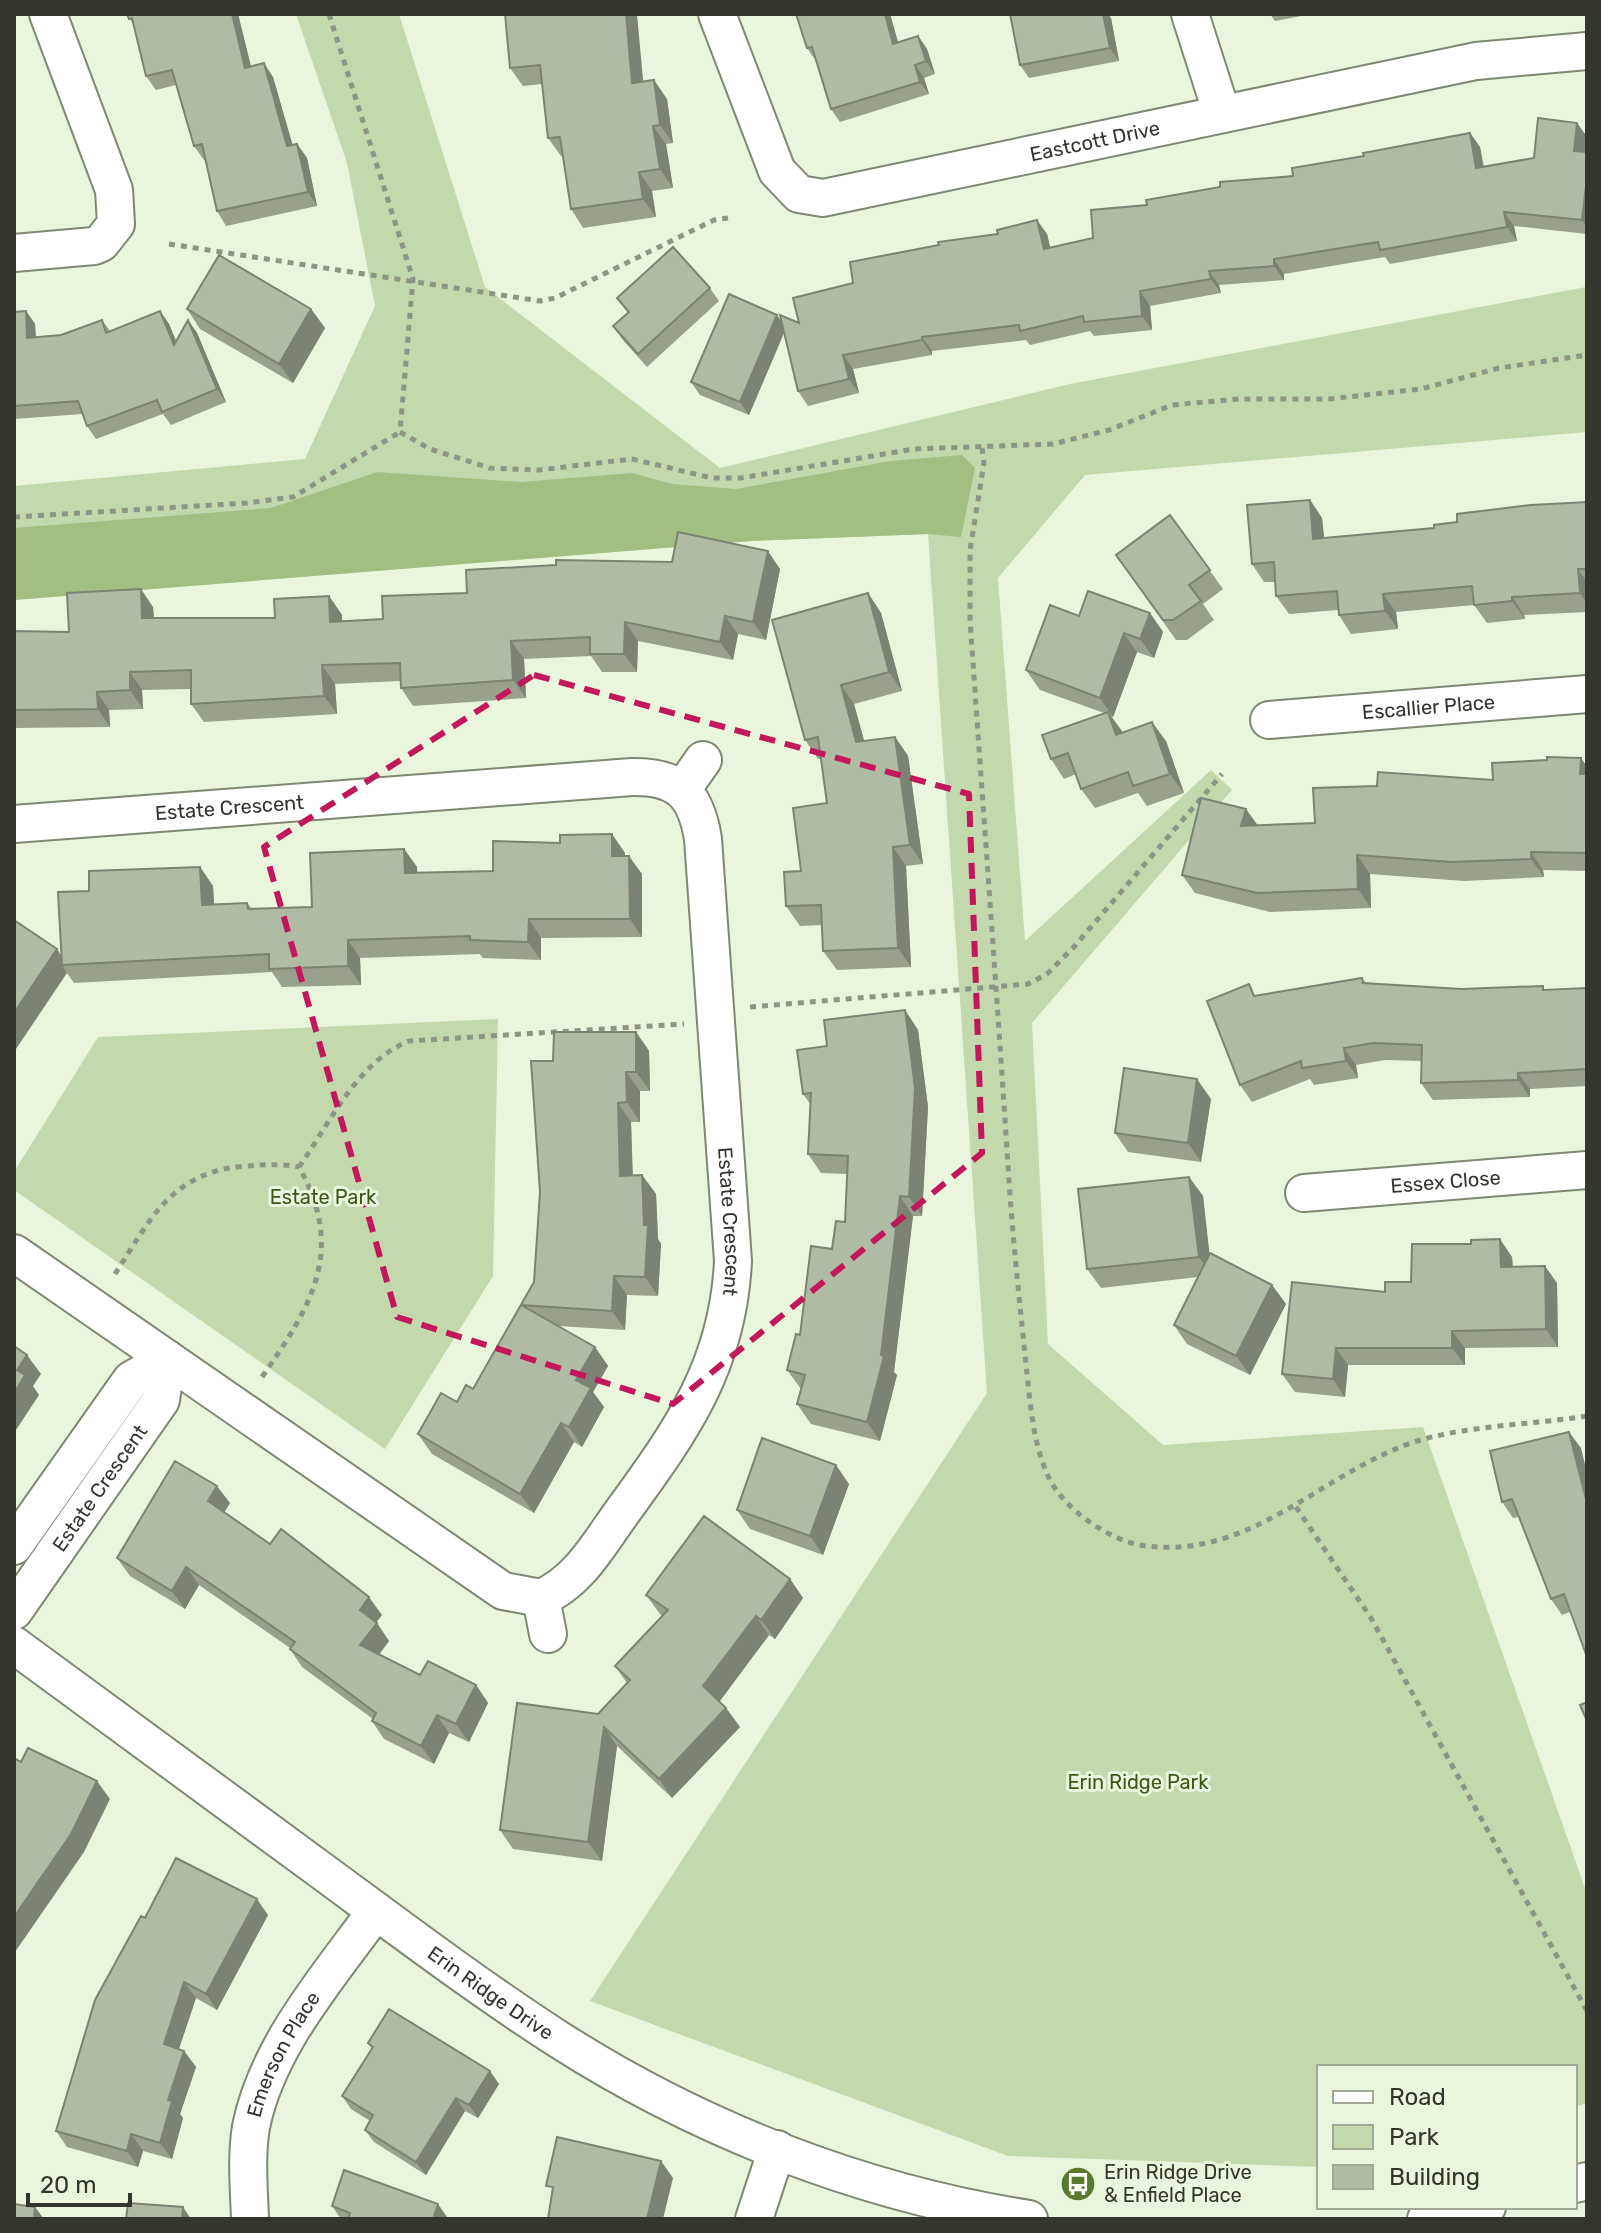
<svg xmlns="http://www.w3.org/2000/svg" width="1601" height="2233" font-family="Rubik,sans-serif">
<rect width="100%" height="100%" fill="#eaf5de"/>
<path fill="#c3d8ad" d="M296 14H399L485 287 720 468 1070 384 1586 287 1587 283V432L1085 475 998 578 1025 941 1211 770 1232 790 1032 1023 1048 1344 1163 1445 1423 1427 1587 1894V2103L1575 2107V2067H1319V2167L1008 2156 590 2001 987 1393 928 534 751 541 14 600V486L305 459 375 306 347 163Z
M498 1019 493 1276 385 1449 14 1190V1172L98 1037Z"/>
<path fill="#a2be81" d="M962 455 975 468 961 537 928 534 751 541 14 600V528L271 508 377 472 521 482 632 473 672 484 736 489 891 461Z"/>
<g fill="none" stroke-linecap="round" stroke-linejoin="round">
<defs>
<g id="minor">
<path id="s1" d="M717 14 777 171 799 194 823 198 1476 61 1587 51"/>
<path d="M1190 14 1222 114"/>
<path d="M14 253 94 246 101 243 116 224 114 190 48 14"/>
<path id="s2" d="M1269 720 1587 694"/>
<path d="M682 790 703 760"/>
<path id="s3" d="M14 824 632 777C678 776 696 794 703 839L733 1261C728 1368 680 1432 620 1515 597 1547 578 1582 541 1598L503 1591 14 1253"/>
<path id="s4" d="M1304 1193 1587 1170"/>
<path d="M14 1546 131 1380 167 1359"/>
<path d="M541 1598 548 1634"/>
<path id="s5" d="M14 1611 161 1400 167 1359"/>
<path id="s6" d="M14 1645C118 1722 222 1798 326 1874 402 1930 479 1988 558 2039 700 2130 863 2193 1029 2219"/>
<path d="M1575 2184 1587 2181"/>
<path id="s7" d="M250 2219C249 2189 246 2157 251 2127 267 2046 329 1976 376 1911"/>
<path d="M754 2219 777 2149"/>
<path d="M1426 2219 1487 2207"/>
</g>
</defs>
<use href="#minor" stroke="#7e8873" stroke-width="40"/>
<path stroke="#8e9585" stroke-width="5" stroke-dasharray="6 6" stroke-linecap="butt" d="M329 14 413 279 400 432
M169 244 540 301 555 298 714 220 728 218
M400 432 430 449 490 468 539 470 632 459 712 478H741L914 449 1053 444 1109 430 1172 405 1239 399H1329L1421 389 1499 368 1587 355
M982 448 984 463 970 550V620C983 807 997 994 1009 1181 1013 1239 1019 1297 1025 1355 1030 1397 1031 1438 1048 1476 1063 1509 1111 1542 1146 1546 1253 1559 1321 1473 1414 1442 1468 1425 1531 1425 1587 1416
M14 517 247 503 293 497 400 432
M750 1007 1028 984 1047 974 1073 948 1222 774
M299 1167C330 1123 357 1062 409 1041L684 1024
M115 1274C149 1222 169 1176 236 1167 258 1165 277 1163 299 1167
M262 1377C312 1305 346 1251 299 1167
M1296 1507 1371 1618 1587 2011"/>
<use href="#minor" stroke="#fff" stroke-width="36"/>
</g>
<path fill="#97a18e" d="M127 14H238L251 67 273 77 292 145 297 144 307 158 317 206 226 226 217 211 206 160H204L194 146 176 85 156 90 146 76 134 26Z
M505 14 643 82 667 99 673 143 666 144 673 188 652 191 656 217 583 228 571 209 563 156H561L548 138 542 84 523 86 510 68Z
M796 14H890L898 42 918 36 927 49 935 74 924 78 929 94 840 122 831 109 816 61 807 48Z
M1270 14H1312L1275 21Z
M1111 18 1119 61 1029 78 1020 65Z
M1577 123 1587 137 1585 152H1587V234L1514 226 1517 241 1390 264 1385 257 1284 274V280L1219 285 1221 293 1150 306 1152 330 1094 336 1090 331 1030 345 1026 340 932 351V355L853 369 859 393 808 406 798 391 784 333 749 415 700 395 691 382 781 320 799 323 1047 234 1050 248 1093 238 1147 205 1293 176 1364 156 1470 133 1480 147 1484 167 1534 158Z
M710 288 719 301 647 367 622 339 613 326 628 313 617 298Z
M187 309H311L325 328 293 383 200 329Z
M26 311 35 324 36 337 61 335 102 320 110 331 160 311 169 324 176 341 188 320 197 333 226 402 171 425 163 414 96 439 87 426 83 414 14 419V312Z
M1310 500 1322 518 1324 538 1434 528 1587 502V612L1524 615 1525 619 1487 623 1474 605 1396 612 1398 629 1351 634 1339 615 1338 610 1289 614 1276 596 1275 582H1264L1252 564Z
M1170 515 1223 589 1203 604 1214 620 1187 640H1176L1116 555Z
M780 569 766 640 738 634 733 660 638 641 637 672H602L591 656 524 659 526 698 413 706 401 688 400 681 335 684 337 714 204 722 191 704V689L142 690 143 709 109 710 110 727 14 728V631L69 632 153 607 154 618H275L329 596 342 615V622L383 619 467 593Z
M868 593 881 613 902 691 854 704 864 741 895 737 908 756 923 864 906 866 911 967 837 970 823 951 822 925 800 926 786 906 827 803 821 759H818L805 740Z
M1150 613 1163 632 1154 658 1137 652 1113 717 1111 716 1122 733 1166 741 1184 793 1147 806 1138 793 1095 808 1081 789 1076 774 1064 779 1051 759 1104 713 1040 690 1026 670 1079 616Z
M1581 758 1587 767V871L1543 870 1544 877 1464 881 1370 874 1371 908 1270 912 1195 893 1182 875 1257 825 1315 823 1377 786 1493 780Z
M404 849 417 867V873L493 871 625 853V856L642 874V937L541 938V960L483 958 480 954 360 958 361 985 282 987 272 972 74 983 67 973 14 920 57 949 61 956 89 891 200 867 213 886 214 904 247 903 252 909 312 907Z
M1362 978 1366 983 1461 989 1546 990 1587 988V1086L1530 1089V1097L1433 1100 1421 1083V1061L1385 1060 1356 1065 1358 1078 1314 1085 1310 1079 1252 1102 1240 1085Z
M905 1010 918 1030 928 1107 922 1216H913L894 1372 897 1375 880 1441 811 1424 797 1404 801 1389 787 1370 832 1249 845 1222 847 1174 821 1173 808 1154 811 1105 803 1094 827 1046Z
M636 1032 649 1051 650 1091H640V1122H631L633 1175H642L656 1194 658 1239 661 1244 658 1296 627 1295 625 1330 557 1326 595 1347 608 1366 593 1392 604 1407 582 1447 574 1442 534 1513 432 1454 418 1434 473 1389 534 1282 553 1061Z
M1211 1099 1201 1162 1128 1152 1115 1133Z
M1189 1177 1203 1196 1209 1254 1272 1285 1286 1304 1250 1375 1187 1344 1174 1325 1198 1277 1101 1288 1087 1269Z
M1512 1257 1513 1266 1557 1283 1558 1347 1465 1348V1365H1348L1345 1397 1295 1392 1282 1374 1385 1292 1411 1282Z
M1581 1448 1570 1612 1562 1615 1551 1599 1519 1517 1513 1518 1502 1502Z
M849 1484 823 1555 750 1529 737 1510Z
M230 1503 224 1513 270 1544 382 1615 376 1622 389 1641 379 1654 420 1675 476 1685 488 1703 469 1742 449 1733 434 1764 384 1739 372 1721 373 1719 302 1667 290 1649V1648L199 1585 185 1609 130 1576 117 1558Z
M790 1579 803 1598 775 1639 769 1635 719 1701 726 1708 740 1727 672 1798 617 1746 602 1861 513 1849 500 1830 598 1714 627 1683 615 1666 663 1616 660 1614 646 1595Z
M268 1915 217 2010 196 1998 179 2049 184 2051 196 2067 180 2114 183 2118 172 2159 143 2151 138 2167 67 2147 56 2131 145 1918Z
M368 2043 499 2084 478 2118 465 2111 426 2175 374 2142 365 2130 370 2121 351 2109 342 2096 372 2049Z
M332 2206 447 2217V2219H341Z"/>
<path fill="#7b8374" d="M232 14H238L255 83 245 68Z
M626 14H637L645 101 632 83Z
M885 14H890L902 57 893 44Z
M1103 14H1108L1111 18 1119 61 1110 48Z
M918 36 927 49 935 74 926 61Z
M264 63 273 77 297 160 287 146Z
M915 65 924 78 929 94 920 82Z
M654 80 667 99 673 143 660 125Z
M1577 123 1587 137 1584 165 1574 151Z
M653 126 666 144 673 188 660 169Z
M1470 133 1480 147 1486 182 1476 168Z
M297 144 307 158 317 206 308 192Z
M639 172 652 191 656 217 643 199Z
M1587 177V227L1582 220Z
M1504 212 1514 226 1517 241 1507 227Z
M1037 220 1047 234 1054 263 1044 249Z
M1274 259 1284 274V280L1274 266Z
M1209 271 1219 285 1221 293 1211 279Z
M1140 291 1150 306 1152 330 1142 316Z
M311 309 325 328 293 383 279 364Z
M26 311 35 324 36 351 27 338Z
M160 311 169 324 183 358 174 345Z
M777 315 786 328 749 415 740 402Z
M188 320 197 333 226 402 217 389Z
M922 337 932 351V355L922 340Z
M843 355 853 369 859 393 849 379Z
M1310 500 1322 518 1326 557 1313 539Z
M768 551 780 569 766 640 753 622Z
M1578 569 1587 582V604L1580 593Z
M141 589 153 607 155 636 142 618Z
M868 593 881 613 902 691 889 672Z
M1383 594 1396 612 1398 629 1385 611Z
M329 596 342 615 343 640 330 622Z
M1512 597 1524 615 1525 619 1512 601Z
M1150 613 1163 632 1154 658 1140 639Z
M725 616 738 634 733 660 720 642Z
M625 622 638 641 637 672 624 654Z
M1124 633 1137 652 1113 717 1100 698Z
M511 641 524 659 526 698 513 680Z
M322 665 335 684 337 714 324 696Z
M130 672 142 690 143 709 130 690Z
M841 685 854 704 870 762 856 742Z
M97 692 109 710 110 727 98 709Z
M1108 712 1122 731 1129 754 1116 735Z
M1152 722 1166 741 1184 793 1170 774Z
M895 737 908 756 923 864 910 845Z
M1581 758 1587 767V784L1580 774Z
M1246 809 1259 827 1241 826Z
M612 834 625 853V874L612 856Z
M893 847 906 866 911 967 898 948Z
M404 849 417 867 418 892 405 873Z
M1531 852 1543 870 1544 877 1531 859Z
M1357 855 1370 874 1371 908 1358 889Z
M629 856 642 874V937L630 919Z
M200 867 213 886 215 923 202 905Z
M529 919 541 938V960L528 942Z
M348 940 360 958 361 985 348 966Z
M57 949 67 965H62L67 973 14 1052V1013Z
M905 1010 918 1030 928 1107 922 1216 909 1197Z
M636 1032 649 1051 650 1091 636 1072Z
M1344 1048 1356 1065 1358 1078 1346 1061Z
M626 1072 640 1091V1122L627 1102Z
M1518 1073 1530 1089V1097L1518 1080Z
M1197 1079 1211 1099 1201 1162 1188 1143Z
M618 1103 631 1122 633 1195 620 1176Z
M642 1175 656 1194 658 1239 661 1244 658 1296 645 1277Z
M1189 1177 1203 1196 1212 1276 1199 1257Z
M900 1196 913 1216 894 1372 897 1375 880 1441 867 1422 881 1355Z
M1500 1239 1512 1257 1513 1284 1501 1267Z
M1545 1266 1557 1283 1558 1347 1546 1329Z
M614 1276 627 1295 625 1330 612 1311Z
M1272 1285 1286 1304 1250 1375 1236 1356Z
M1452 1331 1465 1348V1365L1452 1348Z
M595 1347 608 1366 593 1392 604 1407 582 1447 569 1427 576 1380Z
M1336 1348 1348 1365 1345 1397 1333 1379Z
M27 1355 41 1374 33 1386 39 1395 14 1433V1393L17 1370Z
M561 1423 574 1442 534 1513 520 1494Z
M1569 1432 1581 1448 1587 1473V1503Z
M836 1465 849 1484 823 1555 810 1536Z
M217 1486 230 1503 220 1519 208 1501Z
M186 1567 199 1585 185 1609 172 1591Z
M790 1579 803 1598 775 1639 761 1620Z
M369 1597 382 1615 372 1628 360 1610Z
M756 1616 769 1635 717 1705 703 1686Z
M377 1623 389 1641 373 1663 360 1645Z
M476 1685 488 1703 469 1742 456 1724Z
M726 1708 740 1727 672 1798 659 1779Z
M437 1715 449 1733 434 1764 421 1746Z
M604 1727 617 1746 602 1861 588 1842Z
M97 1781 110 1799 84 1852 15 1952 14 1917Z
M257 1899 268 1915 217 2010 206 1994Z
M184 1982 196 1998 175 2060 164 2044Z
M184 2051 196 2067 180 2114 183 2118 172 2159 160 2143 168 2100Z
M490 2071 499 2084 478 2118 469 2105Z
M456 2098 465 2111 426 2175 416 2162Z
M131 2134 143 2151 138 2167 127 2151Z
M661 2161 673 2178 663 2219H647Z
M438 2204 447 2217V2219H433Z
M35 2207 44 2219H34Z
M183 2207 191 2219H182Z"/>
<path fill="#b0bba5" stroke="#7b8374" stroke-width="2" d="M127 14H232L245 68 264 63 287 146 297 144 308 192 217 211 202 144 194 146 172 70 146 76 132 18 129 19Z
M505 14H626L632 83 654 80 660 125 653 126 660 169 639 172 643 199 571 209 560 137 548 138 540 65 510 68Z
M796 14H885L893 44 918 36 926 61 915 65 920 82 831 109 812 47 807 48Z
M1010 14H1103L1110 48 1020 65Z
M1538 118 1577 123 1574 151 1587 152V177L1582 220 1504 212 1507 227 1380 250 1378 242 1274 259V266L1209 271 1211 279 1140 291 1142 316 1084 322 1083 316 1020 331 1019 325 922 337V340L843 355 849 379 798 391 780 315 799 323 793 298 853 283 850 262 939 245 938 242 998 234 997 230 1037 220 1044 249 1093 238 1091 210 1147 205 1146 200 1220 187V182L1293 176 1292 168 1364 156 1363 153 1470 133 1476 168 1534 158Z
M673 247 710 288 638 354 613 326 629 312 617 298Z
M219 255 311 309 279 364 187 309Z
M729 294 777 315 740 402 691 382Z
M26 311 27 338 61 335 102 320 106 333 160 311 174 345 188 320 217 389 162 412 157 400 87 426 78 401 14 406V312Z
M1310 500 1313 539 1434 528V525L1457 522V514L1531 505 1587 502V569H1578L1580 593 1512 597V601L1474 605 1472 586 1383 594 1385 611 1339 615 1337 591 1276 596 1274 562 1252 564 1247 505Z
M1170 515 1210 570 1189 585 1201 601 1173 620H1163L1116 555Z
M678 532 768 551 753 622 725 616 720 642 625 622 624 654H590V637L511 641 513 680 401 688 400 663 322 665 324 696 191 704V670L130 672V690L97 692 98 709 14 710V631L69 632 67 593 141 589 142 618H275L274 599 329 596 330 622 383 619 382 596 467 593 466 570 556 565V560L672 562Z
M1088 591 1150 613 1140 639 1124 633 1100 698 1026 670 1050 605 1079 616Z
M868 593 889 672 841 685 856 742 895 737 910 845 893 847 898 948 823 951 821 905 786 906 784 872 801 871 793 808 827 803 818 737 805 740 772 620Z
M1108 712 1116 735 1152 722 1170 774 1133 786 1128 772 1081 789 1068 753 1051 759 1042 735Z
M1547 757 1581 758 1580 774H1587V853L1531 852V859L1451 862 1357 855 1358 889 1257 893 1182 875 1201 798 1246 809 1241 826 1315 823 1313 788 1377 786 1378 772 1493 780 1492 763 1547 760Z
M612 834V856H629L630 919H529L528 942 470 940V936L348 940V966L269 969V954L62 965 58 892 89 891V871L200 867 202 905 247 903 248 909 312 907 310 853 404 849 405 873 493 871V841L560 843V835Z
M14 920 57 949 14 1013Z
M1362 978 1363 983 1461 989 1543 986V990L1587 988V1069L1518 1073V1080L1421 1083 1422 1045 1373 1043 1344 1048 1346 1061 1302 1068 1301 1061 1240 1085 1207 1001 1249 984 1254 996Z
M905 1010 915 1088 909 1197 900 1196 881 1355 884 1356 867 1422 797 1404 805 1375 787 1370 796 1334 800 1335 811 1246 832 1249 836 1221 845 1222 848 1156 808 1154 811 1093 803 1094 797 1050 827 1046 824 1020Z
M554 1032H636V1072H626L627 1102 618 1103 620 1176 642 1175 644 1225H648L645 1277 614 1276 612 1311 521 1305 595 1347 576 1380 591 1388 569 1427 561 1423 520 1494 418 1434 441 1393 457 1402 466 1385 473 1389 534 1282 540 1192 531 1061H553Z
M1124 1068 1197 1079 1188 1143 1115 1133Z
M1189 1177 1199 1257 1087 1269 1078 1189Z
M1500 1239 1501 1267 1545 1266 1546 1329 1452 1331V1348H1336L1333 1379 1282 1374 1292 1282 1385 1292V1282H1411L1412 1244H1471V1240Z
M1210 1253 1272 1285 1236 1356 1174 1325Z
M14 1346 27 1355 17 1370 25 1375 14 1393Z
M1569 1432 1587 1503V1657L1564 1594 1551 1599 1512 1499 1502 1502 1490 1451Z
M762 1438 836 1465 810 1536 737 1510Z
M175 1461 217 1486 208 1501 270 1544 281 1529 369 1597 360 1610 377 1623 360 1645 420 1675 428 1661 476 1685 456 1724 437 1715 421 1746 372 1721 376 1713 290 1649 295 1642 186 1567 172 1591 117 1558Z
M704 1516 790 1579 761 1620 756 1616 703 1686 726 1708 659 1779 604 1727 588 1842 500 1830 517 1703 598 1714 630 1680 615 1666 668 1610 646 1595Z
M1587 1702V1721L1580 1705Z
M28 1748 97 1781 71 1834 14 1917V1758L21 1762Z
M176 1858 257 1899 206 1994 184 1982 164 2044 184 2051 168 2100 172 2101 160 2143 131 2134 127 2151 56 2131 95 2000 141 1916 145 1918Z
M389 2009 490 2071 469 2105 456 2098 416 2162 365 2130 373 2115 342 2096 373 2047 368 2043Z
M557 2137 661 2161 647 2219H548L553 2187 546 2186Z
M344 2170 438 2204 433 2219H348L350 2213 332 2206Z
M128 2203 183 2207 182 2219H126Z
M14 2204 35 2207 34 2218 45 2219H14Z"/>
<path fill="none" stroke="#c2185b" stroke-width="6" stroke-dasharray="16 10" stroke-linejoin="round" d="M534 675 969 794 982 1153 673 1404 397 1317 264 847Z"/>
<defs>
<symbol id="bus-disc" viewBox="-11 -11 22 22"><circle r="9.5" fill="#5a782e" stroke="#eaf5de"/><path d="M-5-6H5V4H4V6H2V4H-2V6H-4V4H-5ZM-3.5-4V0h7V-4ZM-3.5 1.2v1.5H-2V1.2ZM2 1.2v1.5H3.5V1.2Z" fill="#fff"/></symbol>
</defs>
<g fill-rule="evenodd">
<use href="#bus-disc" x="1058" y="2164" width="40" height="40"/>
</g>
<g text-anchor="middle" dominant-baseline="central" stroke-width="6" stroke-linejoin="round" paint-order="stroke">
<g font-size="20" fill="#32362d" stroke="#eaf5de">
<text stroke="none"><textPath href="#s1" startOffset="502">Eastcott Drive</textPath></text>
<text stroke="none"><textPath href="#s2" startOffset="160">Escallier Place</textPath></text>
<text stroke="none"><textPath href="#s3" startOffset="216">Estate Crescent</textPath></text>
<text stroke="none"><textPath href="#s4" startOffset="142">Essex Close</textPath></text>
<text stroke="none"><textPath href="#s3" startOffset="1110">Estate Crescent</textPath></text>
<text stroke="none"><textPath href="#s5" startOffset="150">Estate Crescent</textPath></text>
<text stroke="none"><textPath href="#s6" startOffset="590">Erin Ridge Drive</textPath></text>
<text stroke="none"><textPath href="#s7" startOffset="172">Emerson Place</textPath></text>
</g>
<g font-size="20" fill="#3e5617" stroke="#eaf5de">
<text x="323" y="1197">Estate Park</text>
<text x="1138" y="1782">Erin Ridge Park</text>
</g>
<g font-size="20" fill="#32362d" stroke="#eaf5de" text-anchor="start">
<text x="1104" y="2172">Erin Ridge Drive<tspan x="1104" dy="23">&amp; Enfield Place</tspan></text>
</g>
</g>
<rect width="1601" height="2233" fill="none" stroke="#32362d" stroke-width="32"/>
<rect x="1317" y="2065" width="260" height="144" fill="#eaf5de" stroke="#a0a997" stroke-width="2"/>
<rect x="1333" y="2091" width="40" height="12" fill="#ffffff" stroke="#a0a997" stroke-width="2"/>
<text x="1389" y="2105" font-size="24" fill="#32362d">Road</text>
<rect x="1333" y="2125" width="40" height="24" fill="#c3d8ad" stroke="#a0a997" stroke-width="2"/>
<text x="1389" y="2145" font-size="24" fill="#32362d">Park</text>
<rect x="1333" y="2165" width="40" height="24" fill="#b0bba5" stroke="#a0a997" stroke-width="2"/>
<text x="1389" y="2185" font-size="24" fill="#32362d">Building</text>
<path d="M28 2193v12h102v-12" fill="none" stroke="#32362d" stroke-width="4"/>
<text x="40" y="2193" font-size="24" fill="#32362d" stroke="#eaf5de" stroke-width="6" paint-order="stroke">20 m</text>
</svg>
